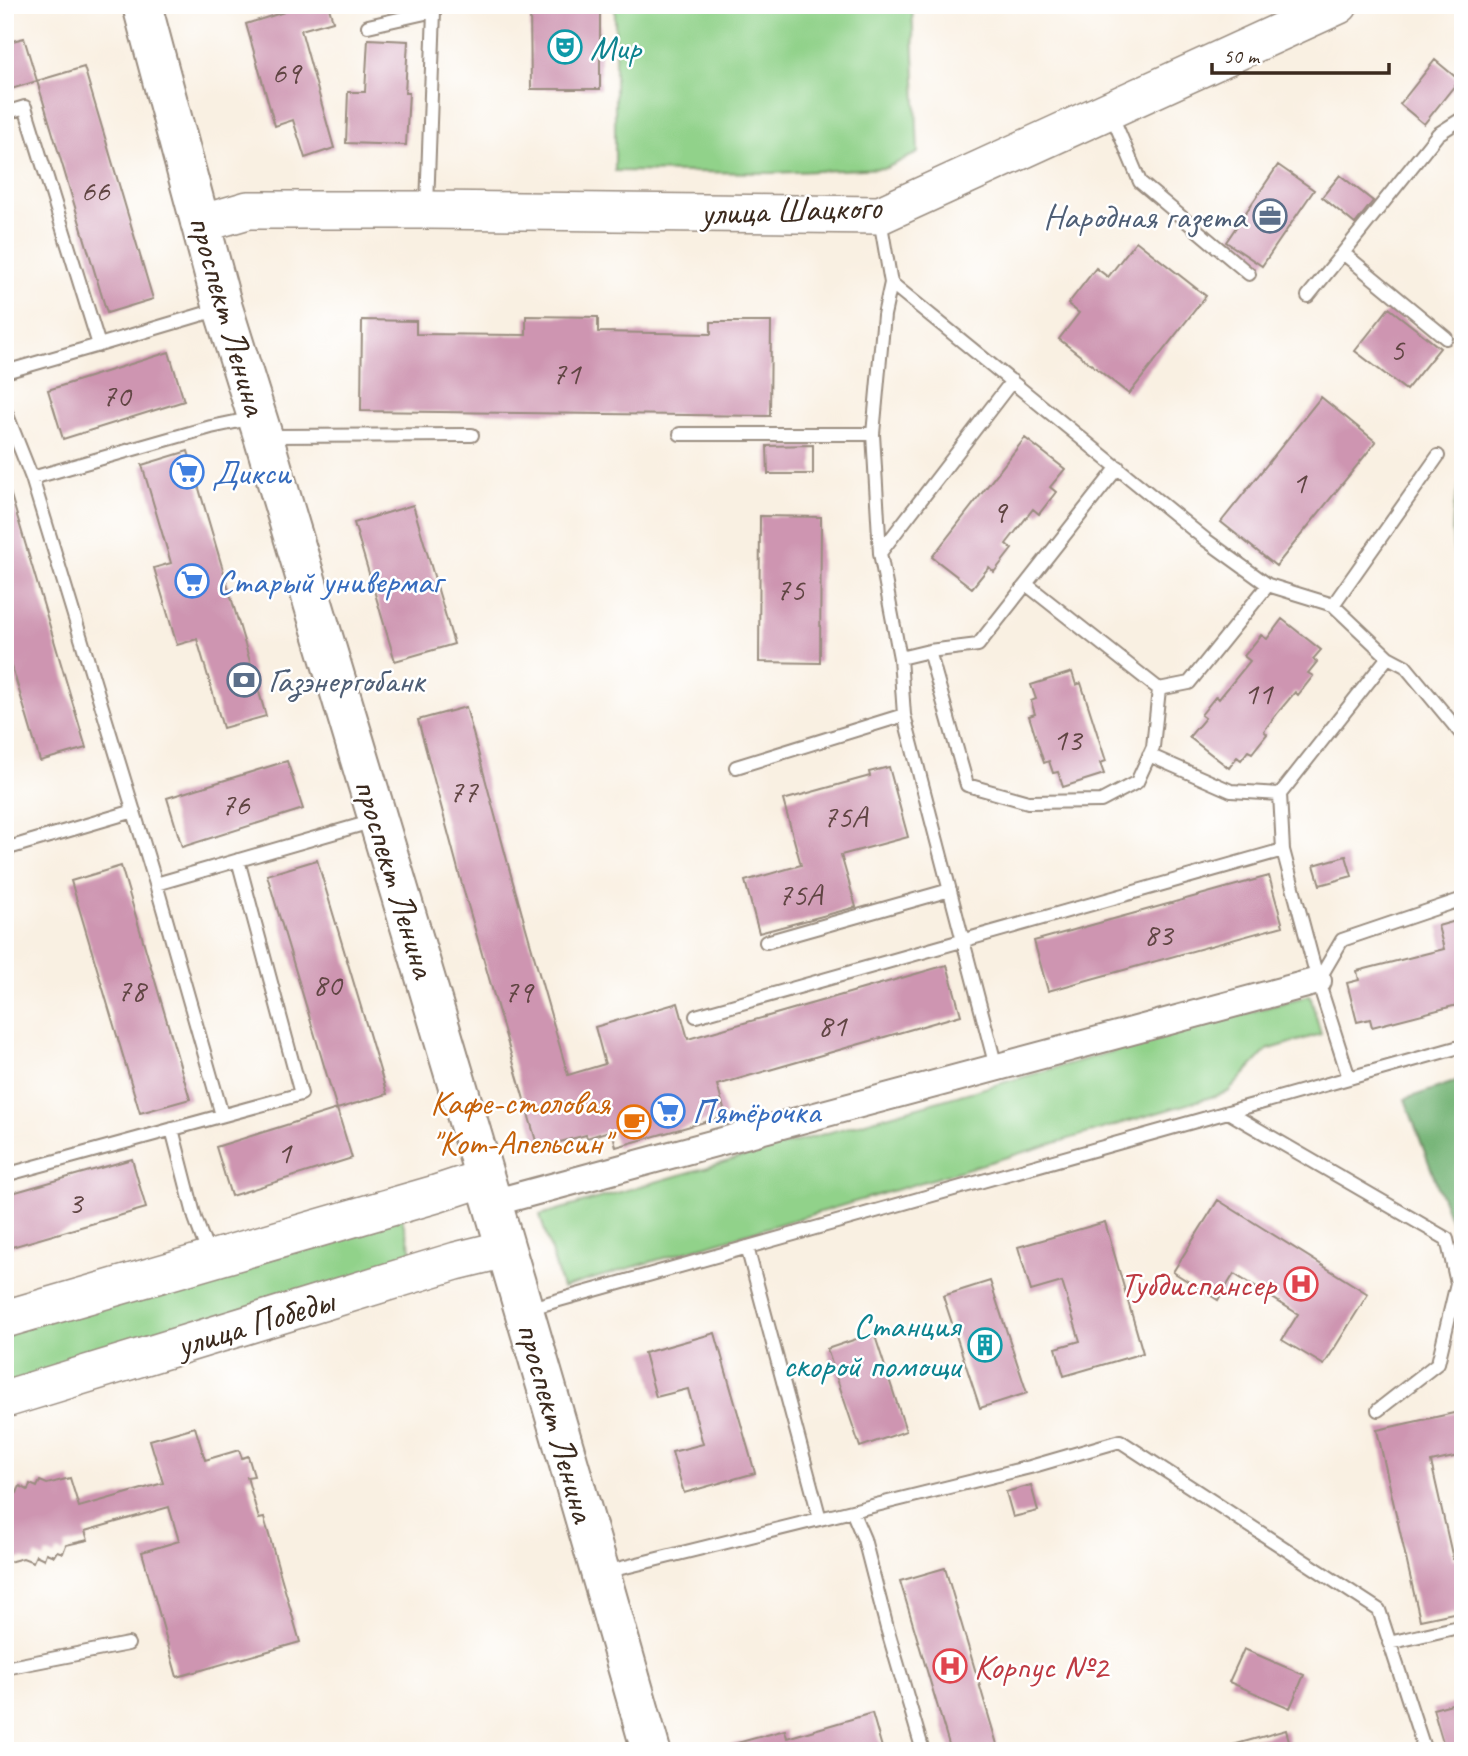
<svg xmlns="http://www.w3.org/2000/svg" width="1468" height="1756" font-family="Caveat,sans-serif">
<rect width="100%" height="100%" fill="#fff"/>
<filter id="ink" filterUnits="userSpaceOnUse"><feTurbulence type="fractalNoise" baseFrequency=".0143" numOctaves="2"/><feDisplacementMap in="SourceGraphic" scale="14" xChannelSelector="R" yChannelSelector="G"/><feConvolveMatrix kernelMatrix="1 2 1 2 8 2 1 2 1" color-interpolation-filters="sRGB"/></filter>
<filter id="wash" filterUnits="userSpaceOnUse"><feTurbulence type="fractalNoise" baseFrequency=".00686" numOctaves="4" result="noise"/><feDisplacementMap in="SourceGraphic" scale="28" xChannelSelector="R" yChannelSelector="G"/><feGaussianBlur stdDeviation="1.57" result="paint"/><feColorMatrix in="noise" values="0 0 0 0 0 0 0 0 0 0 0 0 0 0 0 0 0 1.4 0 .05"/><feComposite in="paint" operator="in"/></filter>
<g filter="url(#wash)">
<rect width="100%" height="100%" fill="#f9f0e2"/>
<path fill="#91d28a" stroke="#667e54" stroke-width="2" d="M615 5H912L918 153 886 168 771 173 615 171Z
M1463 474V583C1448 549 1450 508 1463 474Z
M1310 995 1321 1034 1267 1050 1228 1092 562 1288 540 1215Z
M401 1216 417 1268 5 1387V1332Z"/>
<path fill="#74b476" stroke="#586f4a" stroke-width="2" d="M1463 1079V1254L1405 1099Z"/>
<g id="blocks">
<path fill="#ce95b1" d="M282 5H328L333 21 301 30 334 148 305 158 293 120 275 126 246 24 284 12Z
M530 5H600V89H531Z
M24 38 37 81 5 91V43Z
M368 39 408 41 405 93H409L406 145 346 143 348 92H365Z
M1435 60 1459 80 1424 124 1400 104Z
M84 67 153 299 107 313 37 81Z
M1278 165 1314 190 1262 266 1226 242Z
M1340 175 1373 201 1355 224 1322 197Z
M1136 241 1206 296 1129 394 1059 339 1079 313 1068 304 1096 268 1108 277Z
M1389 308 1440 348 1406 390 1355 351Z
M526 316 598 317V332L711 334V322H771L770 416 361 411 362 320 416 321V334L526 335Z
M169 352 184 401 63 439 48 390Z
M1321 397 1376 442 1276 566 1221 522Z
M1025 438 1065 469 1050 487 1056 492 1039 514 1033 509 1006 544 1012 549 994 572 989 567 972 588 932 557Z
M813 445V474H768L767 446Z
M188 451 266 716 223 728 197 639 177 645 154 568 171 563 142 465Z
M5 492H10L86 748 40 761 5 643Z
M413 505 454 644 395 661 354 523Z
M760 516 821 517 820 663 759 662Z
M1282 619 1321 650 1313 659 1317 662 1308 673 1313 676 1298 695 1295 692 1275 716 1264 731 1267 734 1252 753 1248 751 1241 760 1237 757 1229 768 1189 737 1205 718 1201 715 1216 696 1219 699 1250 661 1244 656 1261 635 1267 639Z
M1072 672 1076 685 1081 683 1106 761 1100 763 1104 774 1063 787 1058 772 1053 773 1049 761 1044 763 1029 716 1035 714 1031 701 1036 699 1031 685Z
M466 707 512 879 568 1075 605 1064 595 1027 678 1003 688 1039 947 965 961 1015 717 1085 726 1116 616 1147 612 1130 587 1138 586 1135 538 1148 463 888 418 720Z
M287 761 303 809 182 847 167 798Z
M889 767 908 837 841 855 856 907 759 933 745 881 801 865 783 800 870 776 869 772Z
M1346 856 1352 876 1320 885 1314 865Z
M317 860 387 1094 337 1109 267 875Z
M121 866 190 1099 140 1113 71 881Z
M1269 876 1283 926 1048 991 1034 941Z
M1463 919V995H1459L1461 1004 1372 1027 1370 1019 1357 1022 1347 983 1359 980 1357 971 1444 949 1438 926Z
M337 1109 352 1158 231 1196 216 1147Z
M132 1159 146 1208 5 1249V1195Z
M1218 1200 1368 1294 1324 1365 1282 1340 1298 1314 1234 1274 1218 1300 1173 1272Z
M1105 1222 1143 1353 1064 1376 1056 1348 1080 1341 1062 1282 1031 1291 1018 1247Z
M990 1281 1027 1393 980 1408 943 1296Z
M715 1333 755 1473 684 1493 672 1452 703 1444 688 1389 656 1397 644 1353Z
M874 1333 906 1431 860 1447 827 1349Z
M1463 1411V1455L1431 1462 1453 1559 1463 1557V1611L1420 1620 1377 1430Z
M195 1427 205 1460 239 1450 242 1458 248 1456 254 1476 247 1477 259 1519 264 1518 300 1642 177 1677 142 1552 179 1541 169 1507 85 1531 88 1540 66 1545 63 1553 57 1551 54 1556 46 1553 44 1559 36 1555 33 1562 23 1558 5 1563V1487L17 1493 20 1486 28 1490 30 1484 37 1487 40 1481 47 1484 70 1478 79 1507 163 1483 150 1440Z
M1031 1485 1038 1511 1013 1517 1006 1492Z
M945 1568 999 1751H951L900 1581Z
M1244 1649 1304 1675 1290 1708 1229 1682Z
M1463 1701V1744L1445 1749 1433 1709Z
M872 1713 883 1751H731L730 1745 785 1730 787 1738Z
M1286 1730 1292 1751H1234L1233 1745Z"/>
</g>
</g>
<g filter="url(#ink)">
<use href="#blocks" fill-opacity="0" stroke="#9a8d80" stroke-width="2"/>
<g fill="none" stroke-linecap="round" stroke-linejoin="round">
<defs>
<path id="lane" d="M368 26 434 11 427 206
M1110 111 1140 182 1249 274
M5 113 25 107 99 345 220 309
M880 219 891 283 1206 540 1268 585 1333 605 1388 657 1280 794 1283 850
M891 283 884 315 873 434 880 553 900 658 904 715 996 1067
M1308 296 1343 253
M1446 338 1343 253 1438 134 1463 118
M5 372 99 345
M5 410 32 478 156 884 374 821
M680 434H873
M269 436 472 435
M32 478 211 427 254 418
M880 553 1012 381
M1026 584 1159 689 1189 683 1268 585
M1333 605 1438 456
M929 651 967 785 1028 802 1101 801 1137 782 1153 747 1159 689
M1388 657 1405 666 1463 736
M900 658 929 651 978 645 1118 467
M1149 755 1231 791 1280 794
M736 767 904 715
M5 849 134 811
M156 884 222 1115
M766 942 950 890
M1318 981 1342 940 1463 899
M696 1016 1283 850 1318 981 1349 1078 1463 1046
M1228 1112 1349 1078
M172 1129 195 1218 209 1256
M5 1175 301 1094 238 860
M747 1247 820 1519
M527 1309 1228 1112 1447 1239 1457 1283 1438 1363 1378 1410
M852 1511 864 1539 887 1628 923 1751
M605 1572 1030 1467 1120 1441 1379 1610 1425 1751
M1389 1643 1463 1626
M5 1668 128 1644"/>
<path id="street" d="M492 1203 1318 981"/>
<path id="secondary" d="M200 224 248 210H427L880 215 1339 5
M5 1319 436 1194 484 1178
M5 1399 456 1261 505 1249"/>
<path id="primary" d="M142 5 223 308 263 436C394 874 527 1311 651 1751"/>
</defs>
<use href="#lane" stroke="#9a8d80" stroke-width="16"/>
<use href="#street" stroke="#9a8d80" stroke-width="30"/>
<use href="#secondary" stroke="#9a8d80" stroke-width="40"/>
<use href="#primary" stroke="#9a8d80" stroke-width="42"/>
<use href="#lane" stroke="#fff" stroke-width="12"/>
<use href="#street" stroke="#fff" stroke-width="26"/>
<use href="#secondary" stroke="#fff" stroke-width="37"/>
<use href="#primary" stroke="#fff" stroke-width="38"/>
</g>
</g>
<defs>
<symbol id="theatre-ring" viewBox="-11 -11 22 22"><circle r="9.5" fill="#fff" stroke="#0f9aa8" stroke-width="1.5"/><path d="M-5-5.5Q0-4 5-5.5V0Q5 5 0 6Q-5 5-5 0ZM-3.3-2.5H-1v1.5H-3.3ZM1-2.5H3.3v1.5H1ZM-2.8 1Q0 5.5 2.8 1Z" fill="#0f9aa8"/></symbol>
<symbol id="office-ring" viewBox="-11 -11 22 22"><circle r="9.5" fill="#fff" stroke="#5c6f8a" stroke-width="1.5"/><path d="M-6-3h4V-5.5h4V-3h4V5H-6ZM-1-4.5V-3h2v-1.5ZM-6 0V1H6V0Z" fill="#5c6f8a"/></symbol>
<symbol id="supermarket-ring" viewBox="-11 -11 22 22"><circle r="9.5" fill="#fff" stroke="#3f7fe0" stroke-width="1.5"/><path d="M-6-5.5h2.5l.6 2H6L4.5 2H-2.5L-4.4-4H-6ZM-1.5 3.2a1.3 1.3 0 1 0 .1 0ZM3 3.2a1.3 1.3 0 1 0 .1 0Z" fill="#3f7fe0"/></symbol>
<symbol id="bank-ring" viewBox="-11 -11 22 22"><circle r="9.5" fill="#fff" stroke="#5c6f8a" stroke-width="1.5"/><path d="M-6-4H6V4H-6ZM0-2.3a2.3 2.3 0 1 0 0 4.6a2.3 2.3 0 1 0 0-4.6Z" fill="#5c6f8a"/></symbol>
<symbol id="cafe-ring" viewBox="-11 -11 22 22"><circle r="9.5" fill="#fff" stroke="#e8710a" stroke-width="1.5"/><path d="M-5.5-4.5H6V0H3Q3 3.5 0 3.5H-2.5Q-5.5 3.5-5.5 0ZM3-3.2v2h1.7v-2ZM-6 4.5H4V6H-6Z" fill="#e8710a"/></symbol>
<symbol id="hospital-ring" viewBox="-11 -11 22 22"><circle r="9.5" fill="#fff" stroke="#e0444e" stroke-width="1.5"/><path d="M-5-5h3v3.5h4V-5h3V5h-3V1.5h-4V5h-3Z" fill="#e0444e"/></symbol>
<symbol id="building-ring" viewBox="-11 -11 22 22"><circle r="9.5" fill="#fff" stroke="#0f9aa8" stroke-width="1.5"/><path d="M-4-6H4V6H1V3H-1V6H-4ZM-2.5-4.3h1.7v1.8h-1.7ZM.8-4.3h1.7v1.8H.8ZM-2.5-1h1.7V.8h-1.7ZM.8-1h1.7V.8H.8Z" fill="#0f9aa8"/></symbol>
</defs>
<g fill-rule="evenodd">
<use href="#theatre-ring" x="546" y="28" width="38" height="38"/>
<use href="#office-ring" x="1251" y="197" width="38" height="38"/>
<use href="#supermarket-ring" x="168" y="453" width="38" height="38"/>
<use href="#supermarket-ring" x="173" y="562" width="38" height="38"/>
<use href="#bank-ring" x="225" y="661" width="38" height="38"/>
<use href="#supermarket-ring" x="649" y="1092" width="38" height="38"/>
<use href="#cafe-ring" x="615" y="1103" width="38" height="38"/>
<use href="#hospital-ring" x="1282" y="1265" width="38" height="38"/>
<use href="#building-ring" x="966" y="1326" width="38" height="38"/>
<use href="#hospital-ring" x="931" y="1647" width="38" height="38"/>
</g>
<g text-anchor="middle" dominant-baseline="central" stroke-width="5" stroke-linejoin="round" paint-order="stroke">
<g font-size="32" fill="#604543">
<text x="286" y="72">69</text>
<text x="95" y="190">66</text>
<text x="1397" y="349">5</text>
<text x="566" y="373">71</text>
<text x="116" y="395">70</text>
<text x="1299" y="482">1</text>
<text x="999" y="511">9</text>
<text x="790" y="589">75</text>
<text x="1258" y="693">11</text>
<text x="1067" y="739">13</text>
<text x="463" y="791">77</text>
<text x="235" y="804">76</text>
<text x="845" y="816">75А</text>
<text x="800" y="894">75А</text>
<text x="1158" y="934">83</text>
<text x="327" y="984">80</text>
<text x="131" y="990">78</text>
<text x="518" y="991">79</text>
<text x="832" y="1025">81</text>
<text x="284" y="1152">1</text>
<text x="75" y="1202">3</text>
</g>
<g font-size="35" fill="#0d838f" stroke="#fff" text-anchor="start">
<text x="590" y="47">Мир</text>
<text x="960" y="1325" text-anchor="end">Станция<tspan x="960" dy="40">скорой помощи</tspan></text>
</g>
<g font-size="35" fill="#3b2a1e" stroke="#fff">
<text transform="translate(791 210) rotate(-2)">улица Шацкого</text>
<text transform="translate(228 315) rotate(74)">проспект Ленина</text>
<text transform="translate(395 878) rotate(73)">проспект Ленина</text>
<text transform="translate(255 1323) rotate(-17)">улица Победы</text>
<text transform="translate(556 1422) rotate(74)">проспект Ленина</text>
</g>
<g font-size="35" fill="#4e5e75" stroke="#fff" text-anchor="end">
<text x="1246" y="216">Народная газета</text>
<text x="268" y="680" text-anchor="start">Газэнергобанк</text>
</g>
<g font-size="35" fill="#366cbe" stroke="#fff" text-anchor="start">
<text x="212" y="472">Дикси</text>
<text x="216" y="581">Старый универмаг</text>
<text x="692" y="1111">Пятёрочка</text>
</g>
<g font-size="35" fill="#c56008" stroke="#fff" text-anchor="end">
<text x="610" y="1102">Кафе-столовая<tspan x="610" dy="40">"Кот-Апельсин"</tspan></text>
</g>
<g font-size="35" fill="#be3a42" stroke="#fff" text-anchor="end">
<text x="1276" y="1284">Тубдиспансер</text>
<text x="974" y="1666" text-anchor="start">Корпус №2</text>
</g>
</g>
<rect width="1468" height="1756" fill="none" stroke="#fff" stroke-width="28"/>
<path d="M1212 63v10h177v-10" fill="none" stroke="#3b2a1e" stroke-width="3.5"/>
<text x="1223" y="63" font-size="21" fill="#3b2a1e" stroke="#ffffff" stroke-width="5" paint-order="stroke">50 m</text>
</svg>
